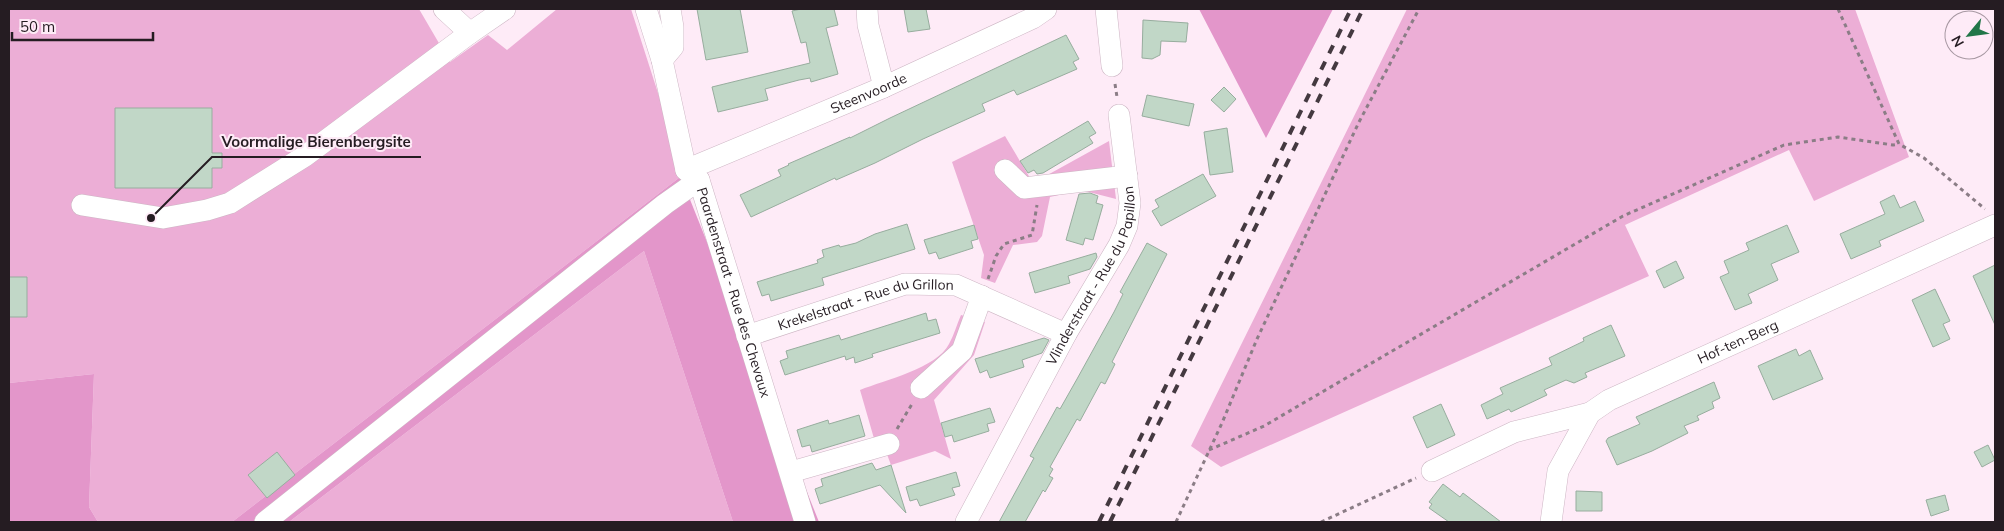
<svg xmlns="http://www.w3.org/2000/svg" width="2004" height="531" font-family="Mulish,sans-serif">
<rect width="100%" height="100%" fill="#feebf7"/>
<path fill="#ecaed6" d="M9 9H419L450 62 488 35 507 50 557 9H631L684 174 232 522H98L89 507 94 374 9 383Z
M1407 9H1855L1909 157 1814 201 1789 150 1625 225 1649 276 1221 467 1191 446Z
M1005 136 1033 183 1109 141 1116 199 1081 190 1050 197 1042 236 1037 242 1013 245 995 283 981 278 984 255 952 162Z
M644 251 733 522H289Z
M961 315 985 322 974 355 934 400 951 459 935 451 891 465 882 441 875 442 860 390C885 380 937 368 949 344 954 335 957 324 961 315Z"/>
<path fill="#e396ca" d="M1199 9H1333L1266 138Z
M684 174 687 192 819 522H733L644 251 289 522H232Z
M94 374 89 507 98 522H9V383Z"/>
<path fill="#c1d7c7" stroke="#97ad9e" d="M697 9H740L748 52 706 60Z
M801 9H834L838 25 826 28 838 74 811 82 810 78 799 80 765 89 768 100 718 112 712 87 810 63 806 42 801 43 792 11Z
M904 9H926L930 29 908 32Z
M1143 20 1188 23 1186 42 1161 41 1160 55 1152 59 1142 58Z
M1066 35 1079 59 1073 62 1077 69 1017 95 1014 90 982 104 985 111 923 139 875 163 836 180 835 178 751 217 740 195 781 176 778 170 789 165 788 164 850 137V138L890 118Z
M1224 87 1236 99 1224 112 1211 100Z
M1147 95 1194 104 1189 126 1142 116Z
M115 108H212V153H222V168H212V188H115Z
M1088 121 1096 133 1089 137 1093 143 1043 173 1037 174 1034 170 1028 173 1020 161Z
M1227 128 1233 172 1210 175 1204 132Z
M1203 174 1216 196 1161 226 1152 211 1159 207 1155 200Z
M1090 193 1098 196 1096 203 1103 205 1093 240 1085 238 1083 245 1066 240 1079 194Z
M1894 195 1900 208 1915 201 1924 221 1879 241 1881 246 1851 259 1840 234 1885 214 1880 202Z
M907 224 915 249 822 278 824 285 771 301 769 294 762 296 757 282 818 263 817 260 824 257 822 250 839 245 840 247 856 243 875 234Z
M974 225 978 239 971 241 973 248 939 259 936 252 929 254 924 240Z
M1787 225 1799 252 1771 264 1778 280 1748 294 1752 303 1735 310 1720 277 1729 273 1724 261 1749 250 1746 243Z
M1147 243 1167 254 1112 362 1115 364 1105 384 1101 382 1080 421 1077 419 1050 467 1053 469 1049 476 1053 478 1045 492 1043 490 1025 522H999L1034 458 1030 456 1057 407 1060 409 1077 379 1114 312 1123 294 1120 292Z
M1096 253 1097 257 1090 269 1068 276 1070 283 1035 293 1029 273Z
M1676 261 1684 278 1664 288 1656 271Z
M1995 265V325L1973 276Z
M9 277H27V317H9Z
M1935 289 1950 321 1943 324 1950 339 1933 347 1912 300Z
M926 313 928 321 936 319 940 333 872 354 873 357 855 363 854 357 846 360 845 356 785 375 780 361 788 358 786 351 839 335 841 340Z
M1611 325 1625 356 1585 373 1587 377 1574 383 1566 380 1544 390 1547 395 1511 412 1509 409 1487 419 1481 405 1503 394 1500 388 1552 365 1549 358 1584 341 1583 338Z
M1044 338 1049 340 1042 353 1022 360 1024 367 990 378 987 370 980 373 975 359Z
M1796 349 1799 356 1810 350 1823 379 1773 400 1758 366Z
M1714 382 1720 398 1712 402 1714 408 1697 416 1699 420 1684 426 1688 433 1652 451 1617 465 1606 441 1608 438 1640 424 1636 417Z
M1441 404 1455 435 1427 448 1413 417Z
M990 408 995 422 987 424 989 431 954 442 952 435 945 437 941 423Z
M859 415 865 436 812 452 810 445 802 447 797 430 828 420 829 424Z
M1988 445 1995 460 1982 467 1974 452Z
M277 452 295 475 267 498 248 475Z
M872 463 876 470 891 465 906 513 880 485 820 504 815 489 823 486 821 479Z
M956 472 960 486 952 488 955 495 920 506 917 499 910 501 906 487Z
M1443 484 1460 497 1463 493 1501 522H1449L1429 508 1432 504 1429 502Z
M1576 491 1602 492V511H1576Z
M1945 495 1949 510 1931 516 1926 500Z"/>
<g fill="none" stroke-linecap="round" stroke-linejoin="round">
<defs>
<g id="minor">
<path d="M444 9 470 33 505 9"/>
<path id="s1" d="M646 9 662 60 686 170 699 180 805 522"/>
<path d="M867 9 868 25 884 87"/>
<path d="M1106 9 1112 66"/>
<path d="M662 60 673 47V27L670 9"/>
<path id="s2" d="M686 170 884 87 1033 18 1046 9"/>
<path d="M1005 170 1024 188 1127 176"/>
<path d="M82 205 163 218 207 210 230 203 305 156 470 33"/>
<path id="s3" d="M747 336 905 284 956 285 1066 334"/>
<path d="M921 388 962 351 982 296"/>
<path d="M1432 471 1514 432 1590 413"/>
<path d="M791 472 889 444"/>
<path d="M265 522 665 204 699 180"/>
<path id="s4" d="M966 522 1066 334 1119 245 1127 226 1130 203 1119 115"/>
<path id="s5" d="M1551 522 1558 471 1590 413 1609 400 1995 225"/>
</g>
</defs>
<use href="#minor" stroke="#cdb6c4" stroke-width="22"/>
<path stroke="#8b7d86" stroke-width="3" stroke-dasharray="4 4" stroke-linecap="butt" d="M1838 9 1899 144 1924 158 1985 209
M1115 84 1117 97
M988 279 996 256 1004 244 1032 235 1037 205
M897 429 912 404
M1209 450 1264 426 1623 216 1784 145 1838 137 1893 145 1899 144
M1176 522 1222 423 1257 339 1359 122 1419 9
M1321 522 1416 478"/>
<use href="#minor" stroke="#fff" stroke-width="21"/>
<path stroke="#443940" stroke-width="4" stroke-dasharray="9 9" stroke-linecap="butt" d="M1099 522 1351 9
M1110 522 1363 9"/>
</g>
<g text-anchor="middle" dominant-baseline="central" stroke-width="4" stroke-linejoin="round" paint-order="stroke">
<g font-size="14" fill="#251c22" stroke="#feebf7">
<text stroke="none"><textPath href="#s2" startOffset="198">Steenvoorde</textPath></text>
<text stroke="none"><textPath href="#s4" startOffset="278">Vlinderstraat - Rue du Papillon</textPath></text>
<text stroke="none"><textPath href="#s1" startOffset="300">Paardenstraat - Rue des Chevaux</textPath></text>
<text stroke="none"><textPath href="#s3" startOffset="124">Krekelstraat - Rue du Grillon</textPath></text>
<text stroke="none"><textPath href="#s5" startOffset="282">Hof-ten-Berg</textPath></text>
</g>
</g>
<path fill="none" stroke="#251c22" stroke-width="2" d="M151 218L212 157H421"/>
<circle fill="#251c22" stroke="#feebf7" stroke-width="2" cx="151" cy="218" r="5"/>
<g font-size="15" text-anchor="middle" font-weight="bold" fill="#251c22" stroke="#feebf7" stroke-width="4" stroke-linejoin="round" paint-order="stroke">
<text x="316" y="147">Voormalige Bierenbergsite</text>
</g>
<rect width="2004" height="531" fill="none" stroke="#251c22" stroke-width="20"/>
<g transform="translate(1969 35) rotate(241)"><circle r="24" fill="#feebf7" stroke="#a798a2"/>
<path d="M0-4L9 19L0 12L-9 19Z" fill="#217648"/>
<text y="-8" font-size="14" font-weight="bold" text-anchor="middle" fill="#251c22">N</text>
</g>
<path d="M12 32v8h141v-8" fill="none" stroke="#251c22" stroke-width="2.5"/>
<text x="20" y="32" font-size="15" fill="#251c22" stroke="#feebf7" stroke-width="4" paint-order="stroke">50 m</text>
</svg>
